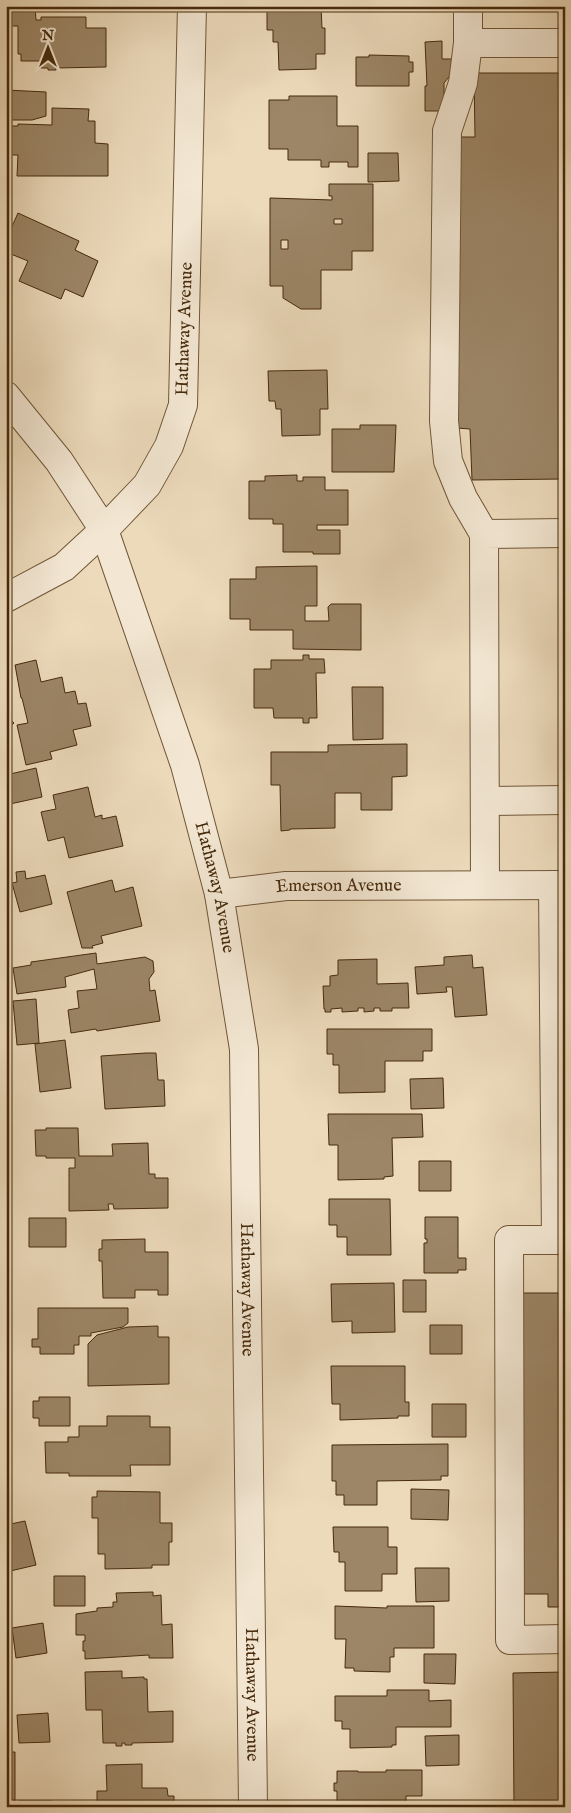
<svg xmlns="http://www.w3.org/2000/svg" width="571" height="1813" font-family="'IM FELL English',serif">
<rect width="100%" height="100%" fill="#ecdabb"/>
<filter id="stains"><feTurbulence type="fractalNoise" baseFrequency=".004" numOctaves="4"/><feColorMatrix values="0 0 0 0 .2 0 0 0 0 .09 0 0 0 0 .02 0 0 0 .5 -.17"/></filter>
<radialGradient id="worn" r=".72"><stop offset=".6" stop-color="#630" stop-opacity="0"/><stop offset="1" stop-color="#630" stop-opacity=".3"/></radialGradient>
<path fill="#9c8667" stroke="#462a0b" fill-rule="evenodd" d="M6 6H35L36 20H41V17H86V28H106V67L56 68V70H48V68H41V61H21V54H18V26H7L6 37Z
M267 6H321L322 28H325V54H316V69L279 70 278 42H273V30H267Z
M442 41V59H453V72L444 83V94H451L445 111H425V86H427L425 42Z
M369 55 409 56V62H413V72H409V86H356V57H369Z
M474 73H565V479L472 480 470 429 457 428 453 137H475Z
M6 90 46 92V116L32 120H6Z
M289 96H337V126H358V167H348V162H329V167H321V160H288V149H269V100H289Z
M52 108 89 109 88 121H95V143L108 144V176H17L18 155H6V126H18V124L52 125Z
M368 153H398L399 181 368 182Z
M329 184H373V251H352V270H321V309H301L283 298V286H270V198L332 200V196H329ZM334 219H342V224H334ZM281 240H288V249H281Z
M18 213 79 241 75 250 98 261 83 297 65 289 61 299 19 281 28 261 6 252V240Z
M327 370 328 409H320V435L282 436 281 409H276L275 401H269L268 371Z
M360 425H396L394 472H332V429H360Z
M297 475V481H303V477H325V490H348V525H317V530H340V554H313V552H283V524H273V519H249V481H265V476Z
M317 566V606H305V621H329L328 607 331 604H361V650L293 649V630H250V619H230V579H256V567Z
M303 655H309V659H324L325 673H316L317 718H309V723H303V718H274L273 708H254V669H271V660H303Z
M36 660 41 682 62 677 65 693 75 691 78 704 86 703 91 726 73 730 77 745 50 752 52 759 26 765 17 725 28 723 22 698H21L15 665Z
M352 687H383V739L353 740Z
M6 715 14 723 6 731Z
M407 744V776L392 777V810H361V793H335V828L290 829V830L281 831 280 785H271V752H328V745Z
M36 768 42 797 10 804 6 786V775Z
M88 787 95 817 102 815V819L116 816 123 846 69 858 64 837 48 841 41 812 56 809 53 795Z
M25 871 26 879 45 875 52 904 20 912 12 883 17 882 16 872Z
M112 880 115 892 133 887 142 926 101 936 103 943 92 946 93 948H82L67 892Z
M96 953 97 964 145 957 153 961 154 972 149 979 150 991 155 990 160 1021 97 1031 96 1029 71 1033 68 1010 79 1008 77 991 97 989 94 969 65 977 66 987 17 994 13 968 31 965V962Z
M472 955 473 968 483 967 487 1015 455 1017 452 987H446L447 992 417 994 415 967 444 965V957Z
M377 959V984L408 983 409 1008H392V1011H380V1008H374V1011L364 1012V1008H358V1011L342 1012V1008L331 1009V1012H325V1009H324L323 986H330V976L338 975V960Z
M36 999 39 1043 17 1045 13 1001Z
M327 1029H432V1051H423V1061H385V1092L339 1093V1065H333V1054H327Z
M65 1040 71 1088 40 1092 35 1044Z
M146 1053H156L158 1080H164L165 1106 105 1109 101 1056Z
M443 1078 444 1108 411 1109 410 1079Z
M328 1114H422L423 1137 392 1138 393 1176 384 1177V1179L338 1180V1145H329Z
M46 1128H78L79 1156H113L112 1144 148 1143 149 1174H155V1178H168V1208L114 1209 113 1204H108L109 1210 69 1211V1168H75V1158H46V1156H36L35 1130H46Z
M419 1161H451V1191H419Z
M329 1199H390L391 1255H347V1237H337V1225H329Z
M425 1217H458V1258H466V1270H458V1273H424V1243H427V1239H425Z
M29 1218H66V1247H29Z
M145 1239V1252H168V1295H158V1290H135V1298H103L102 1261H99V1249H102V1240Z
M403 1280H426V1312H403Z
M394 1283 395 1332 352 1333V1321L332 1322 331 1284Z
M518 1293H565V1607H548V1594H521Z
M38 1308H128V1323L123 1327 91 1333V1336H79V1345H74V1354H40V1347H32V1339H38Z
M6 1311H8L7 1338H6Z
M430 1325H462V1354H430Z
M158 1326V1337H169V1384L88 1386V1344L97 1335 128 1327Z
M331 1366H405V1402H409V1416H398V1418L340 1420V1404H332Z
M39 1397H70V1426H39V1418H33V1401H39Z
M432 1404H466V1437H432Z
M107 1416H150V1427H170V1465H130L131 1476H69V1473H46L45 1442H68V1437H79V1426H107Z
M448 1444V1476H441V1480L377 1481V1505H344V1495H336V1481H332V1445Z
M411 1489 449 1490 448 1520 411 1519Z
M97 1491 160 1492V1523H172V1542H169V1565H152V1568L105 1569V1554H98V1518H92V1497H97Z
M25 1521 36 1565 6 1572V1525Z
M333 1527H388V1547H397V1574H382V1591H345V1562H339V1552H334Z
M415 1568H449V1601L416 1602Z
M54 1576H85V1606H54Z
M153 1592V1596L161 1595 162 1625 172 1624 173 1658H149V1655L85 1659V1651H83V1641H85V1635H76V1614L97 1611V1608L113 1607V1602H117L116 1593Z
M335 1606 387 1608V1606H434V1648H394V1657H390V1672L354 1671V1668H345L346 1639H335Z
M43 1623 47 1653 16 1658 12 1628Z
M424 1654H456L455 1684 424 1683Z
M122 1671V1678L144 1677V1679H147L148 1712 173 1711V1742L132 1743V1745H125V1743H122V1746H116V1743H103L102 1710H86L85 1672Z
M565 1672V1807H514L513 1673Z
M387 1690H429V1701L451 1700V1727H396V1745H392V1747L350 1748V1729H342V1721H335V1696H387Z
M48 1713 50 1742 19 1743 17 1715Z
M459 1735V1765L426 1766 425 1736Z
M6 1752H15V1807H6Z
M142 1764V1788H167L168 1796H174V1807H97V1791H107L106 1765Z
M386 1770H422V1796H406V1807H348V1803H337V1791H334V1783H337V1771H358V1772H386Z
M19 1801H52V1807H19Z
M426 1802H457V1807H426Z"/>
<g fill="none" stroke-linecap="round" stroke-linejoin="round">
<defs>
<g id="minor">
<path id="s1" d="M192 6 183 405 169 446 147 485 104 530 185 765 219 894 244 1049 253 1807"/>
<path d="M468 6V43H565"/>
<path d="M468 43 463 83 447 131 444 421 448 461 463 498 484 534"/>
<path d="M6 396 59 461 104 530 64 567 6 598"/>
<path d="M485 801 565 800"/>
<path d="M485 884 484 534 565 533"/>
<path d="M553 885 556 1240"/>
<path id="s2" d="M219 894 286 886 565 885"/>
<path d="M565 1240H509L510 1640 565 1639"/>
</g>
</defs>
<use href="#minor" stroke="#705637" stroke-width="30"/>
<use href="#minor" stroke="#f3e7d3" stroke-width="28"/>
</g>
<g text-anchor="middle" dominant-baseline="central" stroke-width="4" stroke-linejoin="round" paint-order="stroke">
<g font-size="18" fill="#462a0b" stroke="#f3e7d3">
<text transform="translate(185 329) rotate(-88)">Hathaway Avenue</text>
<text stroke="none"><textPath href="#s1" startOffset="924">Hathaway Avenue</textPath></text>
<text stroke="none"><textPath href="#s2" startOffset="120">Emerson Avenue</textPath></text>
<text stroke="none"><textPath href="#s1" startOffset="1329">Hathaway Avenue</textPath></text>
<text stroke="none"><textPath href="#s1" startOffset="1734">Hathaway Avenue</textPath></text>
</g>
</g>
<rect width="571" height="1813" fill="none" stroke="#ecdabb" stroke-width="25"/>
<rect x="8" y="8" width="556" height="1798" fill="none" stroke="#462a0b" stroke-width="2.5"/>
<rect x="12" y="12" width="546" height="1788" fill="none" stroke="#462a0b"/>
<g transform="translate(48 48)" stroke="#f3e7d3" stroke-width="4" paint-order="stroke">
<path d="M0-4L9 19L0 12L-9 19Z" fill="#462a0b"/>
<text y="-8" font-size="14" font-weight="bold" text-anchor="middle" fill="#462a0b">N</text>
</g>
<rect width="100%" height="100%" filter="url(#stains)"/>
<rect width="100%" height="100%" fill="url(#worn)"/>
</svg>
